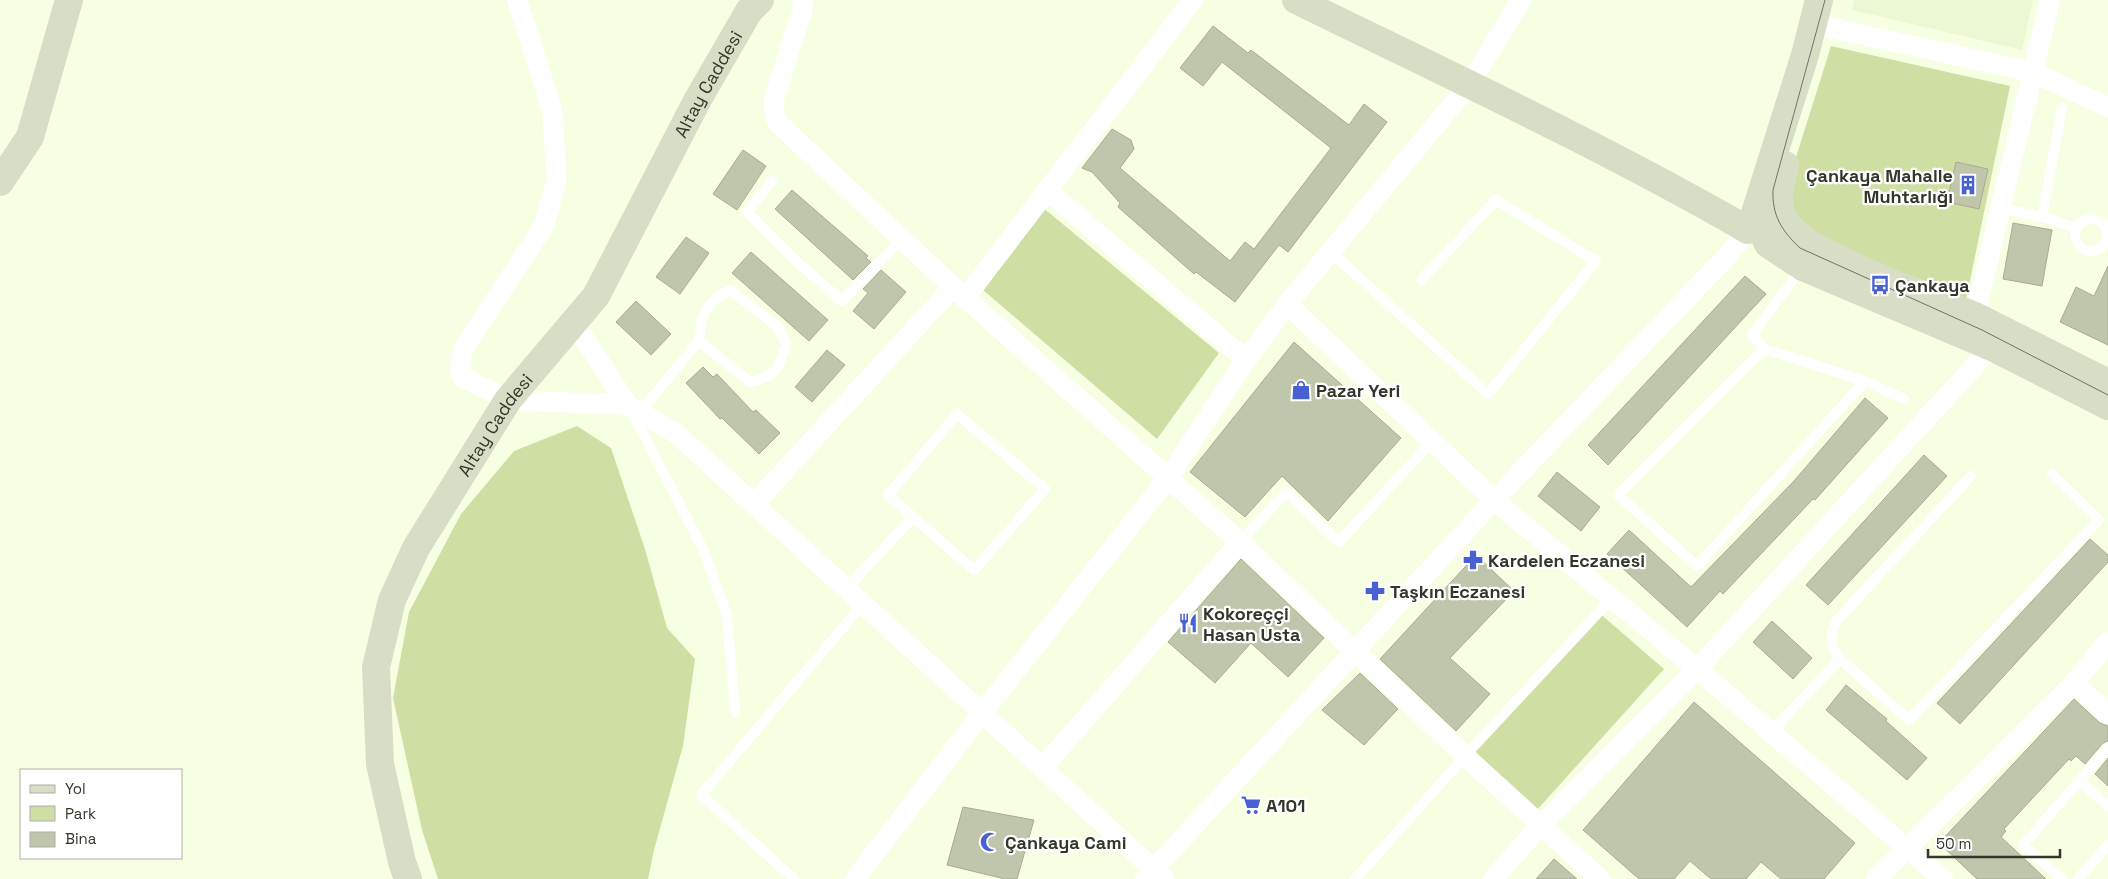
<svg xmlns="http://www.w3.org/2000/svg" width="2108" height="879" font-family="'Space Grotesk',sans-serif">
<rect width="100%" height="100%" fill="#f7ffe3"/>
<path fill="#ecf7d3" d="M1854 0H2033L2022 50 1852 10Z"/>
<path fill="#cfdfa4" d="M1831 46 2010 86 1965 305 1814 238 1788 213 1791 173Z
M1041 206 1219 353 1157 439 976 284Z
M577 426 611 448 645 549 667 628 695 659 683 746 654 850 648 879H438L422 830 393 698 409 612 461 514 514 451Z
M1597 611 1664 669 1536 811 1472 751Z"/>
<path fill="#bfc6ab" stroke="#a6ad93" d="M1213 26 1248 53 1251 50 1349 125 1364 104 1387 122 1288 252 1279 245 1235 302 1196 272 1194 274 1118 207 1120 203 1092 172 1082 168 1112 129 1131 140 1134 149 1120 168 1230 261 1245 242 1254 249 1331 148 1222 62 1203 86 1180 68Z
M743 150 766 166 737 210 713 194Z
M1956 162 1988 169 1979 209 1947 202Z
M792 190 868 256 866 258 871 262 853 280 775 209Z
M2013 223 2052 230 2042 286 2003 279Z
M686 237 709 253 680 294 656 277Z
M751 252 828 320 809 341 732 273Z
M2108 266V345L2060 322 2076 287 2094 296Z
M881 270 906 292 874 329 853 311 868 293 863 289Z
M1745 276 1766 294 1608 465 1588 445Z
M636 301 671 334 651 355 616 322Z
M1294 342 1401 438 1328 521 1282 476 1245 517 1190 472Z
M827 350 845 365 812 402 795 387Z
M703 367 713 377 717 374 753 412 756 410 780 433 759 454 722 418 720 419 686 383Z
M1865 398 1888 418 1815 500 1813 499 1723 594 1720 591 1687 627 1607 554 1629 530 1691 587 1794 481Z
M1924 455 1947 476 1828 605 1806 585Z
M1557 472 1600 507 1581 531 1538 496Z
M2090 539 2108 555V562L1960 724 1937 703Z
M1476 555 1514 591 1450 658 1490 694 1456 731 1380 659Z
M1241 559 1324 638 1288 677 1251 643 1215 683 1168 642Z
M1772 621 1812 658 1793 679 1753 642Z
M1360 673 1398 709 1364 745 1322 710Z
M1846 685 1887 719 1886 721 1927 758 1907 780 1826 710Z
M2074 699 2100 723 2108 726V741L2103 743 2085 764 2076 756 2071 761 2069 759 2004 829 2006 831 2001 837 2046 879H1977L1939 843Z
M1694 702 1855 843 1824 879H1781L1761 862 1746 879H1711L1690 861 1674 879H1639L1583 830Z
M2108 758V786L2095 774Z
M963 807 1034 820 1017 879H1005L947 865Z
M1554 859 1577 879H1536Z"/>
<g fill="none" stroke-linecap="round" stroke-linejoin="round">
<path stroke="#fff" stroke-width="10" d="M772 181 747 212 795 260 842 301 902 239
M2000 208 2042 217 2076 228
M2042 217 2062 108
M2075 235a16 16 0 1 1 32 0a16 16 0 1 1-32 0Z
M1331 252 1488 394 1596 261 1496 200 1421 280
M1802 268 1752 335 1764 349 1865 381 1904 399
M1764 349 1618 495 1697 566 1865 381
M632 412 705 553 727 616 735 712
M640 412 699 341 750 382C775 377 780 367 786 344L778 327 730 290C706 301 700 315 699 341
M1971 476 1837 620C1829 635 1830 647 1840 659L1909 720 2099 520 2052 474
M1240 542 1286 492 1339 542 1432 441
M846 589 913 517 974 570 1045 489 957 414 888 495 913 517
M1771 732 1840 659
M2079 781 2108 806
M794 879 701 795 863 604
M1355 879 1465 756 1612 598
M2062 879 2023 845 2108 748
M2078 879 2108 845"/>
<path stroke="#fff" stroke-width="20" d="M517 0 552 109 557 178 544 226 463 349 460 367 462 377 508 400 628 405
M803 0 802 12 775 96C773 108 773 116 780 125L953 287 1240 542 1465 756 1600 879
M1827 27 2032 72 2108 107
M1047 190 1246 360
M965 298 1193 0
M1287 304 1469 85 1521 0
M574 323 628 405 677 434 1164 879
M754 504 953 287
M2074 683 2108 714
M1042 768 1240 542
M855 879 982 713 1168 478 1246 360 1287 304 1494 500 1697 669 1540 826 1493 879
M1145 879 1494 500 1728 255 1748 230
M1876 879 2074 683 2108 642
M1943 879 1697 669 1992 347 1975 316 2050 0"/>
<g stroke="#d8dec6" stroke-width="28">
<path d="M1296 0C1447 74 1602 146 1748 230L1773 222"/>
<path d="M1819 0 1805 55 1755 213 1768 244 1803 267 1992 347 2108 406"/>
<path d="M1785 165 1778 195 1781 214 1789 227 1812 246 1868 273 1975 316 2108 383"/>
<path d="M0 182 30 137 69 0"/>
<path id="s1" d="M408 879 402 862 380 764 376 667 392 600 416 548 508 400 596 296 698 99 749 11 760 0"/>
</g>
<path stroke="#6f7464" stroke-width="1" d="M1825 0 1773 190C1772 216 1782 231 1800 248L1982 330 2108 395"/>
</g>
<defs>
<symbol id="building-bare" viewBox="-9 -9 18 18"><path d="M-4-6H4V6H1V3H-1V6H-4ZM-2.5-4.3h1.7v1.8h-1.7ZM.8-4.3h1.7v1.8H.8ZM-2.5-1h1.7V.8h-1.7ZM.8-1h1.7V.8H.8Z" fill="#4860d4" stroke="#fff" stroke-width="2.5" paint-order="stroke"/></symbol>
<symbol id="bus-bare" viewBox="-9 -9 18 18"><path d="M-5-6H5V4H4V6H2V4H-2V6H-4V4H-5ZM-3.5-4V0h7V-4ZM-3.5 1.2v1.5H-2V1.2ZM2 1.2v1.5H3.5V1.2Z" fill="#4860d4" stroke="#fff" stroke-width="2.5" paint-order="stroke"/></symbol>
<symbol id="shop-bare" viewBox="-9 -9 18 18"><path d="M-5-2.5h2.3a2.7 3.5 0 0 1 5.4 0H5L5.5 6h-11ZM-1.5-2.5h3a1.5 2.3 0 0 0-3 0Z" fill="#4860d4" stroke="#fff" stroke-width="2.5" paint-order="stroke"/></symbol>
<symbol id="pharmacy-bare" viewBox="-9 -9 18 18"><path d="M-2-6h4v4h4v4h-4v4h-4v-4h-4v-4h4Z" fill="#4860d4" stroke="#fff" stroke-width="2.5" paint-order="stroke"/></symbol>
<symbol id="restaurant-bare" viewBox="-9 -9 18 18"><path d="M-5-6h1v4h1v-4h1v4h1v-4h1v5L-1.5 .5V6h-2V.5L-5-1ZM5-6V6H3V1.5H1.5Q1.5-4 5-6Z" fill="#4860d4" stroke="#fff" stroke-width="2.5" paint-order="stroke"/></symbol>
<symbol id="supermarket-bare" viewBox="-9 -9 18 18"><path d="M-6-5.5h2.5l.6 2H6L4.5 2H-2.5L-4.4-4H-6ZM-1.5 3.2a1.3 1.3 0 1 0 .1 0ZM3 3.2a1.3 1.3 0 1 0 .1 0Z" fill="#4860d4" stroke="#fff" stroke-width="2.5" paint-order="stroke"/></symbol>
<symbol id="mosque-bare" viewBox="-9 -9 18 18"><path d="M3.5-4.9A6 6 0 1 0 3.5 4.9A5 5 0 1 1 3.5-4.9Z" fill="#4860d4" stroke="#fff" stroke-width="2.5" paint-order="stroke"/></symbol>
</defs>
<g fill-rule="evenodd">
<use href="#building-bare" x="1954" y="171" width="28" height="28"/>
<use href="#bus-bare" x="1866" y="271" width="28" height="28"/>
<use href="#shop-bare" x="1287" y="376" width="28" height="28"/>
<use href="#pharmacy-bare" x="1459" y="546" width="28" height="28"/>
<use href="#pharmacy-bare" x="1361" y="577" width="28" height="28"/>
<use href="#restaurant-bare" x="1174" y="609" width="28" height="28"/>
<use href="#supermarket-bare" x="1237" y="791" width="28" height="28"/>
<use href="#mosque-bare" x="976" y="828" width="28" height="28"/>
</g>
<g text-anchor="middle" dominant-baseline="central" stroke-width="4.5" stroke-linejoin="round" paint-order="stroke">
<g font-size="18" fill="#33362b" stroke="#fff">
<text stroke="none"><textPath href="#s1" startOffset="892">Altay Caddesi</textPath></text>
<text stroke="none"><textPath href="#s1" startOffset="488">Altay Caddesi</textPath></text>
</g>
<g font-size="18" font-weight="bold" fill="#33362b" stroke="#fff" text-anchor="start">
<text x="1953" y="175" text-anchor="end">Çankaya Mahalle<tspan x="1953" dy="21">Muhtarlığı</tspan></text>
<text x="1895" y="285">Çankaya</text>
<text x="1316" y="390">Pazar Yeri</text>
<text x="1488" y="560">Kardelen Eczanesi</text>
<text x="1390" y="591">Taşkın Eczanesi</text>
<text x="1203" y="613">Kokoreççi<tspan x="1203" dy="21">Hasan Usta</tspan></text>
<text x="1266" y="805">A101</text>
<text x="1005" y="842">Çankaya Cami</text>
</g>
</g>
<rect x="20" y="769" width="162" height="90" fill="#ffffff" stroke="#adafaa"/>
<rect x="30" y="785" width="25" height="8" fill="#d8dec6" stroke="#adafaa"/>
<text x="65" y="794" font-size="15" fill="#33362b">Yol</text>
<rect x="30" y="806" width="25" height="15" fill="#cfdfa4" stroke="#adafaa"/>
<text x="65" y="819" font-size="15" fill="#33362b">Park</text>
<rect x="30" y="832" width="25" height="15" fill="#bfc6ab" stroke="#adafaa"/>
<text x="65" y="844" font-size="15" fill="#33362b">Bina</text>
<path d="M1928 849v8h132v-8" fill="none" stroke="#33362b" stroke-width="2.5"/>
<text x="1936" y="849" font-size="15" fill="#33362b" stroke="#ffffff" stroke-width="4" paint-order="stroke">50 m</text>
</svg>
